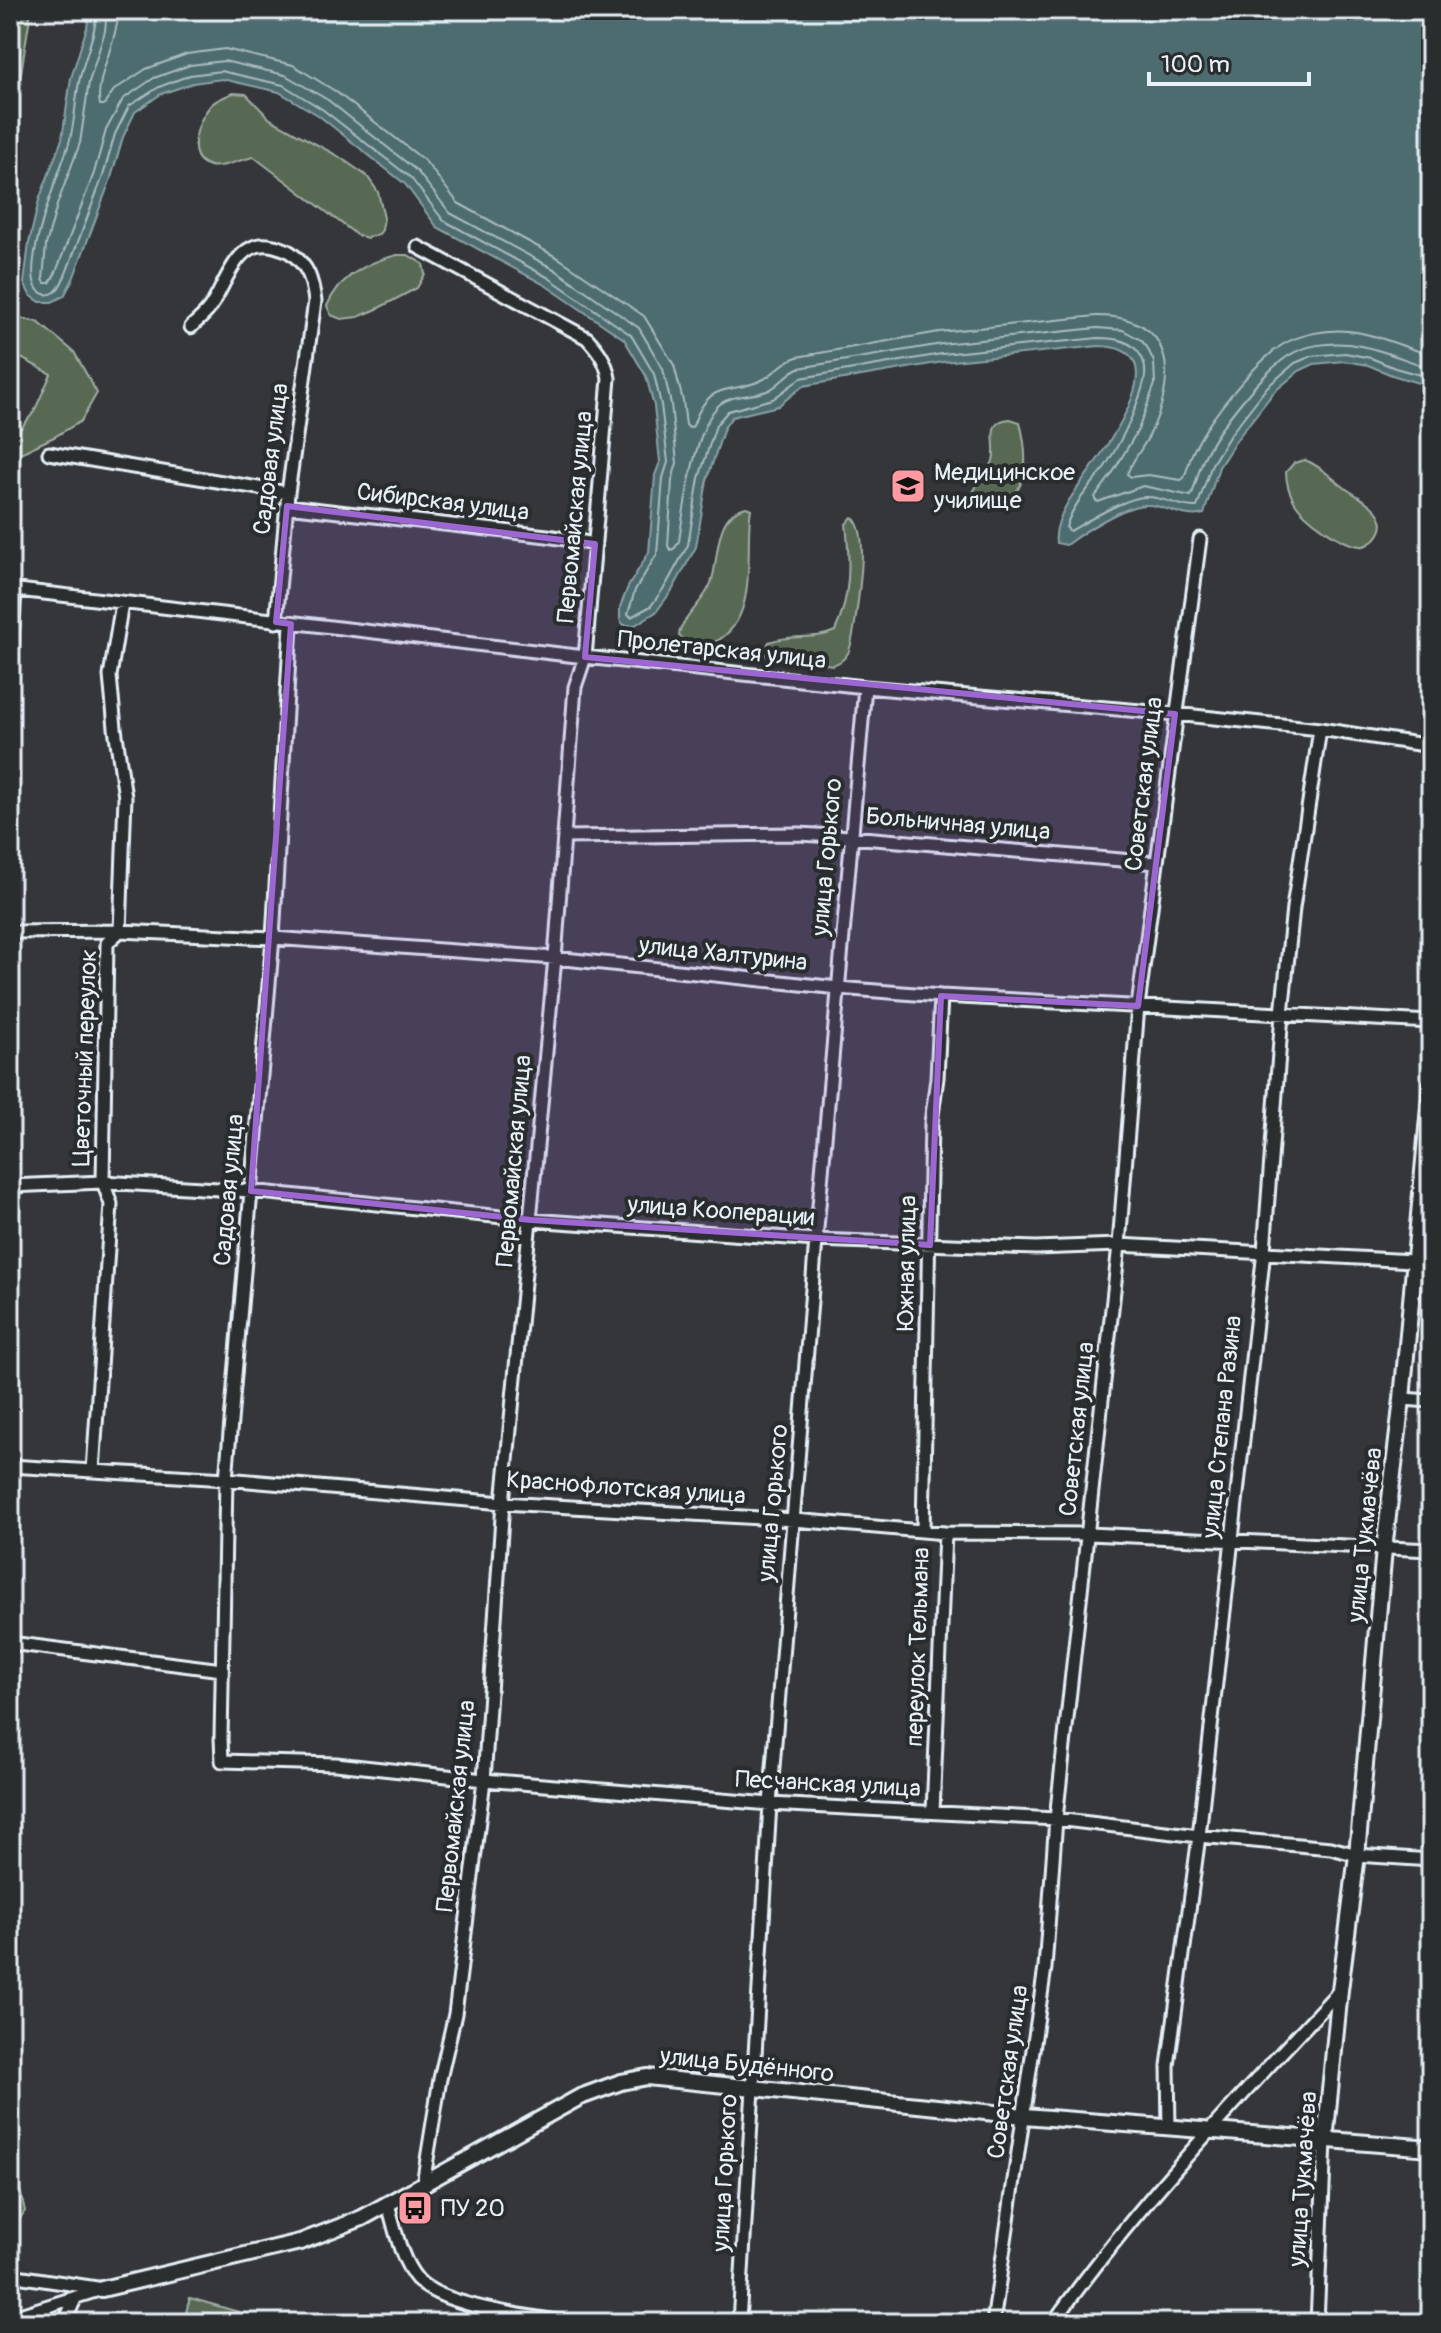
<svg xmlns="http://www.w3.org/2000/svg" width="1441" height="2333" font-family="Pangolin,sans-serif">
<rect width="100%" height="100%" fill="#34363a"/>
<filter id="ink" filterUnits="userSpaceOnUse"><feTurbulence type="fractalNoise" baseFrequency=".0125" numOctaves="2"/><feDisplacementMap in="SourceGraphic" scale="16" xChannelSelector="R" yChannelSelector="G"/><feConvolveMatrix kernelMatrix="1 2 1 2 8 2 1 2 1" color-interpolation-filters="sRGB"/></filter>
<g filter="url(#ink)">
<path fill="#596952" stroke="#a0ada5" stroke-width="2" d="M10 10H31L15 111V192L10 201Z
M233 93 246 94 270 119 338 156 367 176 378 192 384 218 382 230 379 234 367 238 357 235 254 157C241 159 221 169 210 166 183 159 198 120 210 106 216 99 225 97 233 93Z
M397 255H408L423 264 425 274 417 288 375 310 358 317 341 319 331 315 327 306C339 277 368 262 397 255Z
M13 317 38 322 74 352 97 393 81 421 54 437 10 458 13 438 34 412 51 374 12 353 10 357V318Z
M1010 419 1020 422C1029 458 1032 510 978 503L972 495C976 482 988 476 993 461 996 450 992 439 994 429 997 421 1003 420 1010 419Z
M1305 460C1322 466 1335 482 1351 492 1366 501 1394 517 1376 538 1372 542 1366 547 1360 546 1341 544 1304 518 1294 501 1289 492 1286 482 1286 472L1294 463Z
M746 507 751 509C744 548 761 619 715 642 704 647 688 643 679 636 679 621 705 601 711 583 720 557 713 515 746 507Z
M852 517C861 524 862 541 862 552 862 570 855 639 848 653 844 660 840 662 833 665L767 656 764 652 769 642C793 633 814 641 835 631 851 597 850 561 846 524Z
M10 2145 25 2211 10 2233Z
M190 2298 242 2313 265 2323H183Z"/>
<path fill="#4d6c6f" stroke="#8ba1a6" stroke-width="2" d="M90 10H1431V387L1392 375 1368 365 1344 361 1314 364 1299 371 1274 392 1237 439 1219 467 1204 514C1185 520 1166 505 1147 505 1126 504 1083 532 1066 545L1056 543C1054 529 1061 514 1068 502 1087 471 1192 348 1099 346L943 362 803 386 778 406 732 417 724 428 707 480 696 547 673 589 656 612 635 625H624L620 620V607L628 587 649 552 655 475 660 462 654 406 646 376 624 339 545 285 437 227 405 184 318 115 279 92 222 79 193 83 161 94 135 112 123 137 111 178 73 279 64 296 52 302H40L30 295 24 283 29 243 39 200 62 139 71 78 87 27Z"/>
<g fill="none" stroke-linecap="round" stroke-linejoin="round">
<path stroke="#aabcc1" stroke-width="2" d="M97 10C96 35 84 57 79 82 75 102 75 123 69 143 63 165 11 284 44 294 48 295 52 294 55 292 60 288 62 281 65 276L103 176 115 134 129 106 159 87 190 75 221 71 283 85 322 109 411 178 443 220 549 278 631 335 654 374 661 405 668 462 663 478 657 554 635 590 628 614 631 617 651 606 666 585 688 545 699 478 716 425 728 411 773 399 801 378 942 354 1098 338C1115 338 1132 340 1141 356 1149 370 1144 384 1139 398 1130 424 1118 447 1103 470 1089 488 1073 504 1066 527L1070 531C1088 521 1127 496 1147 497 1164 497 1181 508 1197 507L1212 464 1230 435 1267 387 1295 363 1312 356 1345 353 1371 358 1395 368 1431 378
M107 10 105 31 89 82 80 143 57 205 46 245 43 279 45 283H50L56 272 94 173 106 130 123 99 154 78 190 65 224 61 285 75 328 100 417 171 450 213 554 269 639 328 663 369 671 404 677 463 672 480 668 546 671 550 675 548 679 541C684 508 695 425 720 404 733 394 754 397 769 390 780 385 787 373 799 368L942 344 1097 328 1123 330 1141 340 1147 347 1154 362 1155 384 1138 430 1112 474 1095 497V500L1098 502 1143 486 1191 496C1196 485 1198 472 1203 460 1216 430 1261 374 1288 356 1305 345 1329 342 1348 344 1377 347 1404 360 1431 368
M119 10C118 40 94 80 100 105H104L114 90 146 69 187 54 225 49 293 65 335 91 425 161 458 203 560 259 644 316 674 365 683 401 686 425 689 428 693 426C709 377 732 396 764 379 776 372 783 361 797 357L939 332 1096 316C1176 315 1178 378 1149 436 1142 449 1132 461 1127 474L1131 477 1148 475 1181 480 1184 478C1187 470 1189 462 1192 454 1207 421 1252 365 1282 345 1300 334 1327 329 1348 331 1377 334 1403 347 1431 355"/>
<defs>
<path id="minor" d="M418 247 587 338C599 351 606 361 609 378L585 657 575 687 555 958 503 1503 484 1780 455 2014 440 2079 423 2184
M191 327C197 321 204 316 209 309 226 287 235 236 274 246 281 248 286 249 291 253 309 267 312 280 315 301L288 493 276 622
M49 453 288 493
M287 506 547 536 595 544
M10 589 585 657 865 687 1175 714 1320 729 1431 746
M291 624 273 938 226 1479 221 1738 222 1761 336 1764 484 1780 770 1804 1056 1819 1199 1836 1331 1848 1357 1855 1431 1860
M10 677 15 590
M564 837 799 834 851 837 1156 863
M10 932 120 931 273 938 555 958 838 988 941 996 1431 1022
M10 1186 103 1182 251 1191 531 1220 816 1240 1036 1248 1119 1245 1431 1262
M1402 1399 1431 1401
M10 1466 226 1479 503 1503 794 1520 945 1533 1089 1534 1431 1550
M93 1471 111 1204 103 1182 107 943 120 931 125 797 115 728 110 676 122 603
M923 1531 931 1123 937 1078 941 996
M10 1643 222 1670
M933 1812 945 1533
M1169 2128 1168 2066 1199 1836 1264 1251 1282 1014 1293 908 1320 729
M388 2204C395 2228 400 2259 417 2279 441 2307 534 2317 571 2323
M10 2275 97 2288
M10 2318 102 2289
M64 2323 76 2297
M739 2323 770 1804 816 1240 865 687
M993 2323 1045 1968 1056 1819 1119 1245 1138 1006 1200 539
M1053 2323C1138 2203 1240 2097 1340 1990
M1317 2323 1325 2141"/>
<path id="tertiary" d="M1325 2141 1340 1990 1357 1855 1384 1549 1402 1399 1431 1085
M102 2289 300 2242 362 2218 580 2097 621 2082 647 2077 1024 2116 1431 2148"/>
</defs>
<use href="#minor" stroke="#e8f1f8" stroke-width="17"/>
<use href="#tertiary" stroke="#e8f1f8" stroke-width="20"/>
<use href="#minor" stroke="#2a2d2e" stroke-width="11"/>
<use href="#tertiary" stroke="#2a2d2e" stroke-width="14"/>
</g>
</g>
<path fill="#9c67d0" fill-opacity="0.2" stroke="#9c67d0" stroke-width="6" stroke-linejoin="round" d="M287 506 595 544 585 657 1175 714 1138 1006 941 996 930 1245 531 1220 251 1191 291 624 276 622Z"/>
<defs>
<symbol id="university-square" viewBox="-11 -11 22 22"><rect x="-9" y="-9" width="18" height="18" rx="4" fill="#ff9aa2" stroke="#2a2d2e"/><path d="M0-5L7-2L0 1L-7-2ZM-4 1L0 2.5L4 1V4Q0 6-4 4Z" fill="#111"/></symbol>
<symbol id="bus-square" viewBox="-11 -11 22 22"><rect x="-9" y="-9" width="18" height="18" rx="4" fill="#ff9aa2" stroke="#2a2d2e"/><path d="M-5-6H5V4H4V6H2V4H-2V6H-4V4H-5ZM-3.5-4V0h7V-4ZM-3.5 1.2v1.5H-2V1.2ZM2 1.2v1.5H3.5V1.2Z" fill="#111"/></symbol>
</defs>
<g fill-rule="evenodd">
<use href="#university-square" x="888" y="466" width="40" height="40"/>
<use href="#bus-square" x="395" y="2188" width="40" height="40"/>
</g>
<g text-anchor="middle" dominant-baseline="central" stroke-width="8" stroke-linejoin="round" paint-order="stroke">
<g font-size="24" fill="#e8f1f8" stroke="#2a2d2e">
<text transform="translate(271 459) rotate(-83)">Садовая улица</text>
<text transform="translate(443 502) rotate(7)">Сибирская улица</text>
<text transform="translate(575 517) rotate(-85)">Первомайская улица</text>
<text transform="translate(722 650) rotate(6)">Пролетарская улица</text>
<text transform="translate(1144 784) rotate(-83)">Советская улица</text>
<text transform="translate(958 824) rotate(5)">Больничная улица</text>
<text transform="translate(827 857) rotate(-85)">улица Горького</text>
<text transform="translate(723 954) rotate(6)">улица Халтурина</text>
<text transform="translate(85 1058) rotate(-88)">Цветочный переулок</text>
<text transform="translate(514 1161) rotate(-85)">Первомайская улица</text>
<text transform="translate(229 1190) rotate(-85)">Садовая улица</text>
<text transform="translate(721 1211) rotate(4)">улица Кооперации</text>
<text transform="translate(907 1263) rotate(-89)">Южная улица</text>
<text transform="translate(1222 1427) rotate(-84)">улица Степана Разина</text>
<text transform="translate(1077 1429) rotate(-84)">Советская улица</text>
<text transform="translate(626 1488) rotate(4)">Краснофлотская улица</text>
<text transform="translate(773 1503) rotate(-85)">улица Горького</text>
<text transform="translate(1365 1535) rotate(-84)">улица Тукмачёва</text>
<text transform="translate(918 1647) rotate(-88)">переулок Тельмана</text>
<text transform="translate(828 1784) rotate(3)">Песчанская улица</text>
<text transform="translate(456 1806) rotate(-84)">Первомайская улица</text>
<text transform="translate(747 2065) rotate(6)">улица Будённого</text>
<text transform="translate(1008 2072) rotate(-82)">Советская улица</text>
<text transform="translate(725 2173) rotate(-87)">улица Горького</text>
<text transform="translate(1303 2179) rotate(-86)">улица Тукмачёва</text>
</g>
<g font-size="24" fill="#e8f1f8" stroke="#2a2d2e" text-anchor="start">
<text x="934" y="472">Медицинское<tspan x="934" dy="28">училище</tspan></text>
<text x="441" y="2208">ПУ 20</text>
</g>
</g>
<rect width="1441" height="2333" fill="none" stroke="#2a2d2e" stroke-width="40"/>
<rect x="20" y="20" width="1401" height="2293" fill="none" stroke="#e8f1f8" stroke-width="3" filter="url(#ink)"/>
<path d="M1149 72v12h160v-12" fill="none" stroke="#e8f1f8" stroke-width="4"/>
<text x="1161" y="72" font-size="24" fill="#e8f1f8" stroke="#2a2d2e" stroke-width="6" paint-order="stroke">100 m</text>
</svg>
